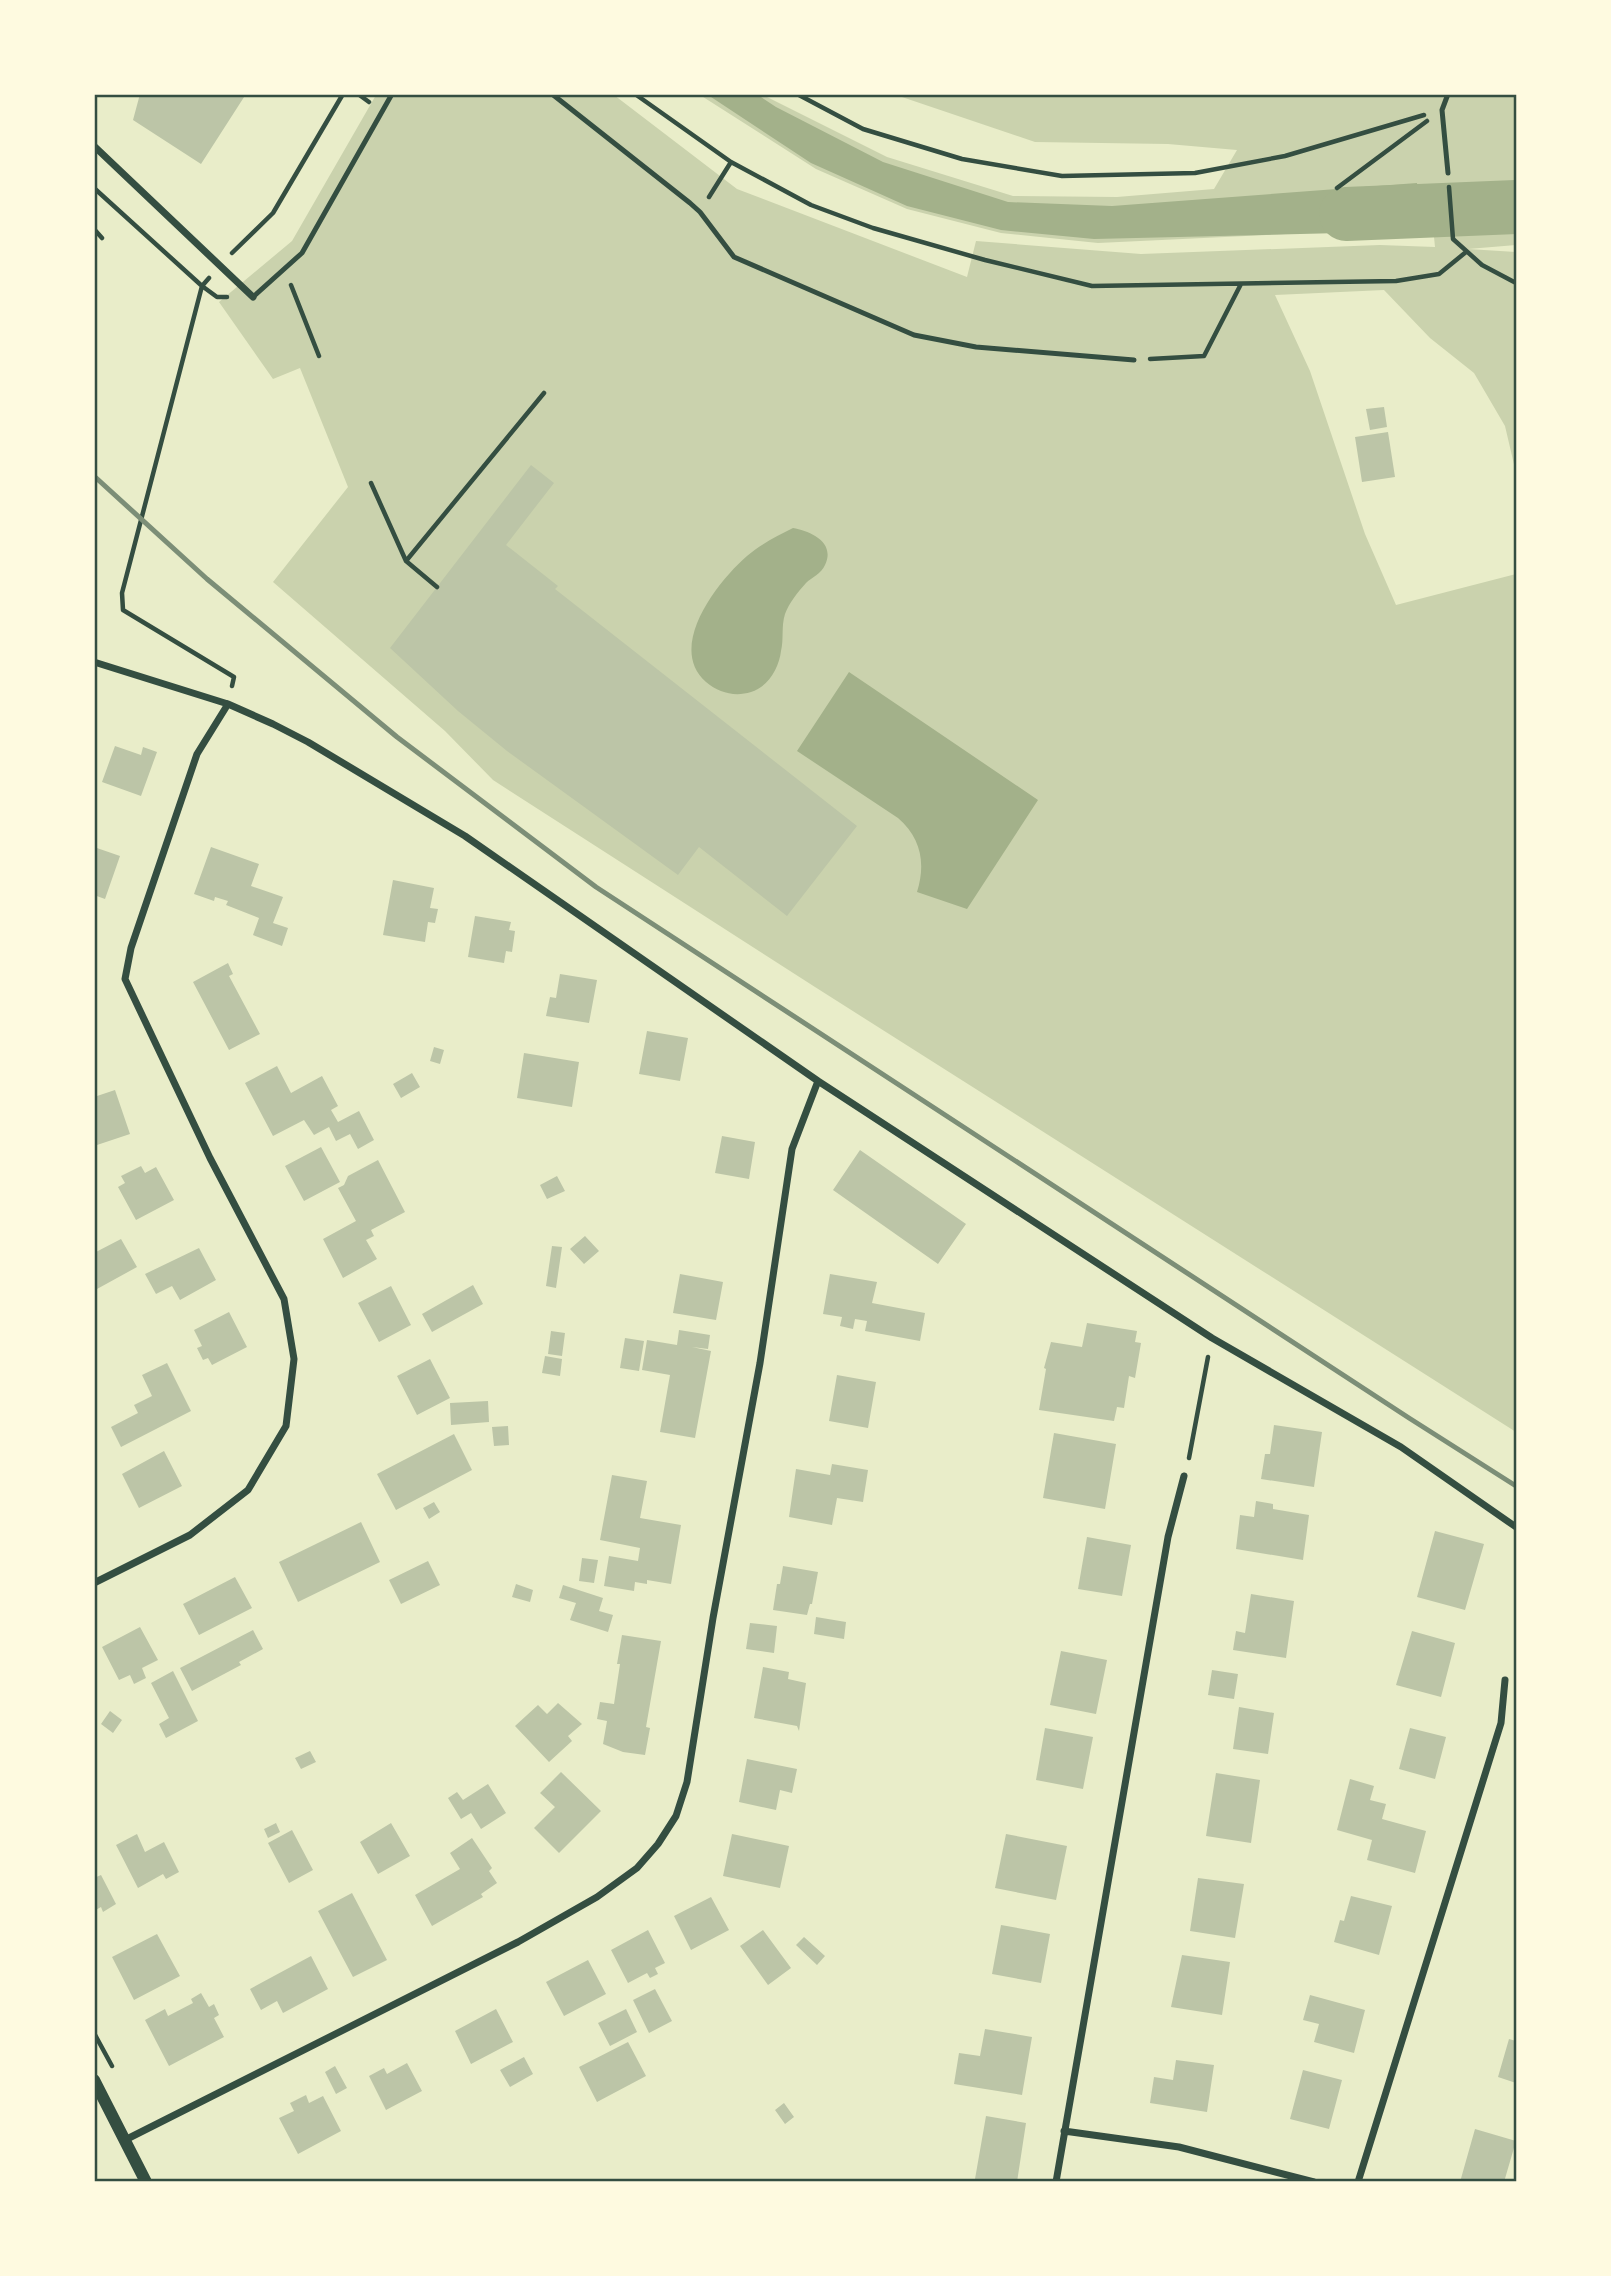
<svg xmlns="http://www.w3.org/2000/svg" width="1611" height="2276" font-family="Figtree,sans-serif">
<rect width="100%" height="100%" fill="#e9edc9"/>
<path fill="#cad2ad" d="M376 95H614L737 189 967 277 976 241 1141 254 1380 245 1435 247 1433 227 1098 243 1001 233 907 209 816 169 700 95H763L887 157 1013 196 1117 197 1214 189 1237 150 1168 144 1035 142 896 95H1516V245L1468 249 1516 252V473L1505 426 1474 373 1430 338 1384 290 1275 295 1310 371 1365 534 1396 605 1516 574V1432L815 987 493 780 445 731 273 582 348 487 300 368 273 379 219 302 292 241Z"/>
<path fill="#a3b18a" d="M708 95H758L776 107 883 162 1008 202 1112 206 1417 183 1421 231 1094 239 1001 230 907 206 811 163Z
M793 528C810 531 836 542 825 565 822 573 811 578 806 583 798 592 789 603 785 614 781 627 784 639 781 651 779 668 768 687 751 692 735 697 719 693 706 682 666 647 718 581 747 556 761 544 777 536 793 528Z
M849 672 1038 800 967 909 917 892C926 863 921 838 898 818L797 751Z"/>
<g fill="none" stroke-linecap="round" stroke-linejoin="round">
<path stroke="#a3b18a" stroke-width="54" d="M1346 214 1516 207"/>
</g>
<path fill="#bcc5a7" d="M140 94H246L201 164 133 120Z
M1384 407 1387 427 1370 430 1366 409Z
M1388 432 1395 477 1362 482 1355 437Z
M531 465 554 483 506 545 558 586 555 589 857 826 787 916 699 847 678 875 507 751 458 711 390 648Z
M115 746 141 755 143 747 157 752 141 796 102 782Z
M94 847 120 856 105 899 94 895Z
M211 847 259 864 251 886 283 897 273 923 288 928 282 946 253 935 259 918 226 905 228 901 215 897 214 901 194 894Z
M393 880 434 888 430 908 438 909 435 923 428 922 425 942 383 935Z
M475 916 511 922 509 930 515 931 512 952 506 951 504 963 468 957Z
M228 963 233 974 229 976 260 1034 229 1050 193 982Z
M560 974 597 980 589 1023 546 1016 550 997 556 998Z
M647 1031 688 1038 680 1081 639 1074Z
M434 1047 444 1050 440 1064 430 1061Z
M524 1053 579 1062 572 1107 517 1098Z
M277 1066 291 1093 322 1076 338 1106 331 1110 338 1122 359 1111 374 1140 358 1149 350 1134 336 1141 329 1127 314 1135 304 1120 273 1136 245 1083Z
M412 1073 420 1087 401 1098 393 1084Z
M115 1090 130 1134 94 1146V1097Z
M722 1136 755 1142 749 1179 715 1173Z
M321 1147 340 1182 304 1201 285 1166Z
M860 1150 966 1224 938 1264 833 1190Z
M378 1160 405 1212 371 1230 374 1236 366 1240 377 1259 343 1278 323 1239 356 1221 338 1188 344 1185 348 1176Z
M141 1166 145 1173 156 1167 174 1200 136 1220 118 1187 125 1183 121 1176Z
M557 1176 565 1191 547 1199 540 1185Z
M585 1236 599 1251 584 1264 570 1249Z
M121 1239 137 1267 97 1289 94 1284V1253Z
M552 1246 562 1247 556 1288 546 1286Z
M199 1248 216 1280 180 1300 172 1286 156 1294 145 1274Z
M680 1274 723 1282 716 1320 673 1313Z
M830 1274 877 1282 872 1303 925 1313 920 1341 865 1331 867 1321 855 1319 853 1329 840 1326 842 1317 823 1314Z
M473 1285 483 1304 432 1332 422 1314Z
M391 1286 411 1325 379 1342 358 1303Z
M229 1312 247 1347 212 1365 208 1358 203 1360 197 1348 202 1346 194 1330Z
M1087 1323 1137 1331 1135 1342 1141 1343 1135 1378 1129 1376 1124 1408 1117 1407 1114 1421 1039 1410 1046 1369 1044 1368 1051 1342 1082 1347Z
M679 1330 710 1335 708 1349 692 1347 711 1351 695 1438 660 1432 670 1375 642 1370 647 1340 677 1345Z
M551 1331 565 1333 562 1356 548 1354Z
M625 1338 644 1341 639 1371 620 1368Z
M545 1356 562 1359 560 1376 542 1373Z
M430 1359 450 1398 417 1415 397 1376Z
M167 1363 191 1411 121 1447 111 1427 138 1413 134 1405 152 1396 142 1375Z
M837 1375 876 1382 868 1428 829 1421Z
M488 1401 489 1422 451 1425 450 1403Z
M1274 1425 1322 1432 1314 1487 1261 1479 1265 1454H1270Z
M508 1426 509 1445 494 1446 492 1427Z
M1054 1433 1116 1444 1105 1509 1043 1498Z
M454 1434 472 1470 396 1510 377 1474Z
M164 1451 182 1486 139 1508 122 1474Z
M832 1464 868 1470 863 1502 837 1498 832 1525 789 1517 796 1469 830 1475Z
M612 1475 647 1481 640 1518 681 1525 671 1584 647 1580V1584L635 1582 634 1591 604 1586 609 1556 638 1561 640 1548 600 1540Z
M1256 1501 1273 1504V1509L1309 1515 1303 1560 1236 1549 1240 1515 1254 1517Z
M434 1502 440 1512 429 1519 423 1508Z
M361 1522 380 1562 298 1602 279 1562Z
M1435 1531 1484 1544 1465 1610 1417 1597Z
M1087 1537 1131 1545 1122 1596 1078 1589Z
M582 1558 598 1560 594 1583 579 1581Z
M428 1561 440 1585 401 1604 389 1580Z
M783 1566 818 1572 812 1604H810L807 1615 773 1610 777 1584H780Z
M235 1577 252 1608 199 1635 183 1604Z
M516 1584 533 1590 530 1602 512 1597Z
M563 1585 603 1598 599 1611 613 1615 608 1632 570 1620 576 1603 559 1598Z
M1251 1594 1294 1601 1286 1658 1233 1650 1236 1631 1245 1633Z
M816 1617 846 1622 844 1639 814 1634Z
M750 1623 777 1626 774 1653 746 1649Z
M140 1627 158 1660 142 1668 146 1678 134 1684 130 1675 119 1680 102 1647Z
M253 1630 263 1649 239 1662 241 1665 192 1691 180 1668Z
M1412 1631 1455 1643 1441 1697 1396 1685Z
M622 1635 661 1641 646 1727 650 1728 645 1755 623 1752 603 1744 607 1721 597 1719 600 1702 614 1704 620 1664H617Z
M1061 1651 1107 1660 1096 1714 1050 1705Z
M763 1667 789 1672 788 1679 806 1683 799 1731 797 1726 754 1718Z
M1212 1670 1238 1674 1234 1699 1208 1695Z
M173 1671 198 1721 166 1738 159 1724 169 1718 151 1683Z
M558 1703 582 1724 568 1736 572 1741 549 1762 515 1726 538 1705 547 1714Z
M1239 1707 1274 1713 1268 1754 1233 1749Z
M110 1711 122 1720 113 1733 101 1724Z
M1045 1728 1093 1737 1083 1789 1036 1780Z
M1410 1728 1446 1737 1435 1779 1399 1769Z
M310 1751 316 1762 301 1769 295 1758Z
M747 1759 797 1769 792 1793 780 1790 776 1810 739 1802Z
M561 1772 601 1811 559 1853 534 1828 555 1807 540 1793Z
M1216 1773 1260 1780 1251 1843 1206 1836Z
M1350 1779 1374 1786 1370 1800 1386 1804 1382 1819 1426 1831 1415 1873 1367 1860 1372 1840 1337 1830Z
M488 1784 506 1813 481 1829 471 1813 461 1819 448 1798 457 1792 463 1800Z
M276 1823 280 1832 268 1838 264 1829Z
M391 1823 410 1856 378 1874 360 1842Z
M292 1830 313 1870 289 1883 268 1843Z
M137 1834 145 1852 164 1842 179 1872 166 1879 163 1874 138 1888 116 1845Z
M732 1834 789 1846 780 1888 723 1876Z
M1006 1834 1067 1846 1056 1900 995 1888Z
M472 1838 492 1868 489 1871 497 1883 481 1894 483 1897 432 1926 415 1895 460 1869 450 1853Z
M101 1875 116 1904 103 1912 101 1907 94 1911V1878Z
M1198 1878 1244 1884 1235 1938 1190 1931Z
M352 1893 387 1960 353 1977 318 1911Z
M1351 1896 1392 1906 1379 1955 1334 1942 1340 1920 1344 1921Z
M711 1897 729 1930 691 1950 674 1916Z
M1001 1925 1050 1934 1041 1983 992 1974Z
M648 1930 665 1963 655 1968 658 1974 650 1978 647 1973 628 1983 611 1950Z
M763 1930 791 1968 768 1985 740 1946Z
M157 1934 180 1976 134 2000 112 1957Z
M804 1937 825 1956 817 1965 796 1945Z
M1182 1955 1230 1962 1222 2015 1171 2007Z
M311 1956 328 1989 283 2013 277 2001 261 2010 250 1989Z
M588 1960 606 1994 564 2016 546 1982Z
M655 1989 672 2021 649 2033 633 2000Z
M201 1993 209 2007 214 2004 219 2015 214 2018 224 2037 169 2066 145 2020 165 2009 168 2016 193 2003 191 1999Z
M1310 1995 1365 2010 1354 2053 1314 2042 1319 2024 1303 2020Z
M496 2009 513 2042 471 2064 455 2031Z
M626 2009 637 2032 610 2046 598 2023Z
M985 2029 1032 2037 1022 2095 954 2084 959 2053 980 2056Z
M1509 2039 1516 2041V2083L1498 2077Z
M628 2042 646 2076 597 2102 579 2067Z
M524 2057 533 2074 510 2087 500 2070Z
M1176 2060 1214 2065 1207 2112 1150 2103 1154 2077 1173 2080Z
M407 2063 422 2091 386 2110 369 2076 384 2068 387 2074Z
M335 2066 347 2088 336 2094 325 2072Z
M1303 2070 1342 2080 1329 2129 1290 2119Z
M306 2095 309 2103 323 2096 341 2131 298 2154 279 2118 294 2111 290 2103Z
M784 2103 794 2117 785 2124 775 2110Z
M986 2116 1026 2123 1017 2182H992L975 2179Z
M1475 2129 1516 2141 1504 2182H1460Z"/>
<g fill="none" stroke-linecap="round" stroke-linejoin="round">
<path stroke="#344e41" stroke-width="4.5" d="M358 94 369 102
M635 94 731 162 811 205 873 228 985 260 1092 286 1396 281 1439 274 1466 252
M797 94 863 129 962 159 1062 176 1195 173 1285 156 1424 115
M1449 187 1453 239 1482 265 1516 283
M94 188 202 286 217 297H227
M1337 188 1427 121
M709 197 731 162
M94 229 102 238
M232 253 273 213 343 94
M209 278 202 286 122 593 123 610 234 677 232 686
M291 285 319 356
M1150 359 1204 356 1241 284
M371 483 406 561 437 587
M406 561 544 393
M1189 1458 1208 1357
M94 2033 112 2066"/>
<path stroke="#344e41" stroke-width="5" d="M552 94 690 203 700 212 734 257 914 335 976 347 1134 360
M1448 173 1442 110 1448 94
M253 297 302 253 392 94"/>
<path stroke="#344e41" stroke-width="7" d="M94 146 253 297
M94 662 228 704 273 724 308 742 465 836 818 1081 1212 1338 1401 1447 1516 1527
M94 1583 190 1535 248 1490 286 1426 294 1359 284 1299 210 1158 125 979 131 948 197 754 228 704
M1064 2131 1179 2147 1314 2182
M125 2140 518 1942 597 1897 637 1868 658 1844 676 1816 687 1782 713 1618 760 1363 792 1149 818 1081
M1056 2182 1168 1537 1184 1476
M1358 2182 1501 1723 1505 1680"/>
<path stroke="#344e41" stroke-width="12" d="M94 2080 146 2182"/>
<path stroke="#7c8e77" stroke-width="5" d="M94 476 207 579 397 737 596 887 1409 1418 1516 1486"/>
</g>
<rect width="1611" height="2276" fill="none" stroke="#fefae0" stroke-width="192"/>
<rect x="96" y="96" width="1419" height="2084" fill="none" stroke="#344e41" stroke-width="2.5"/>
</svg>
